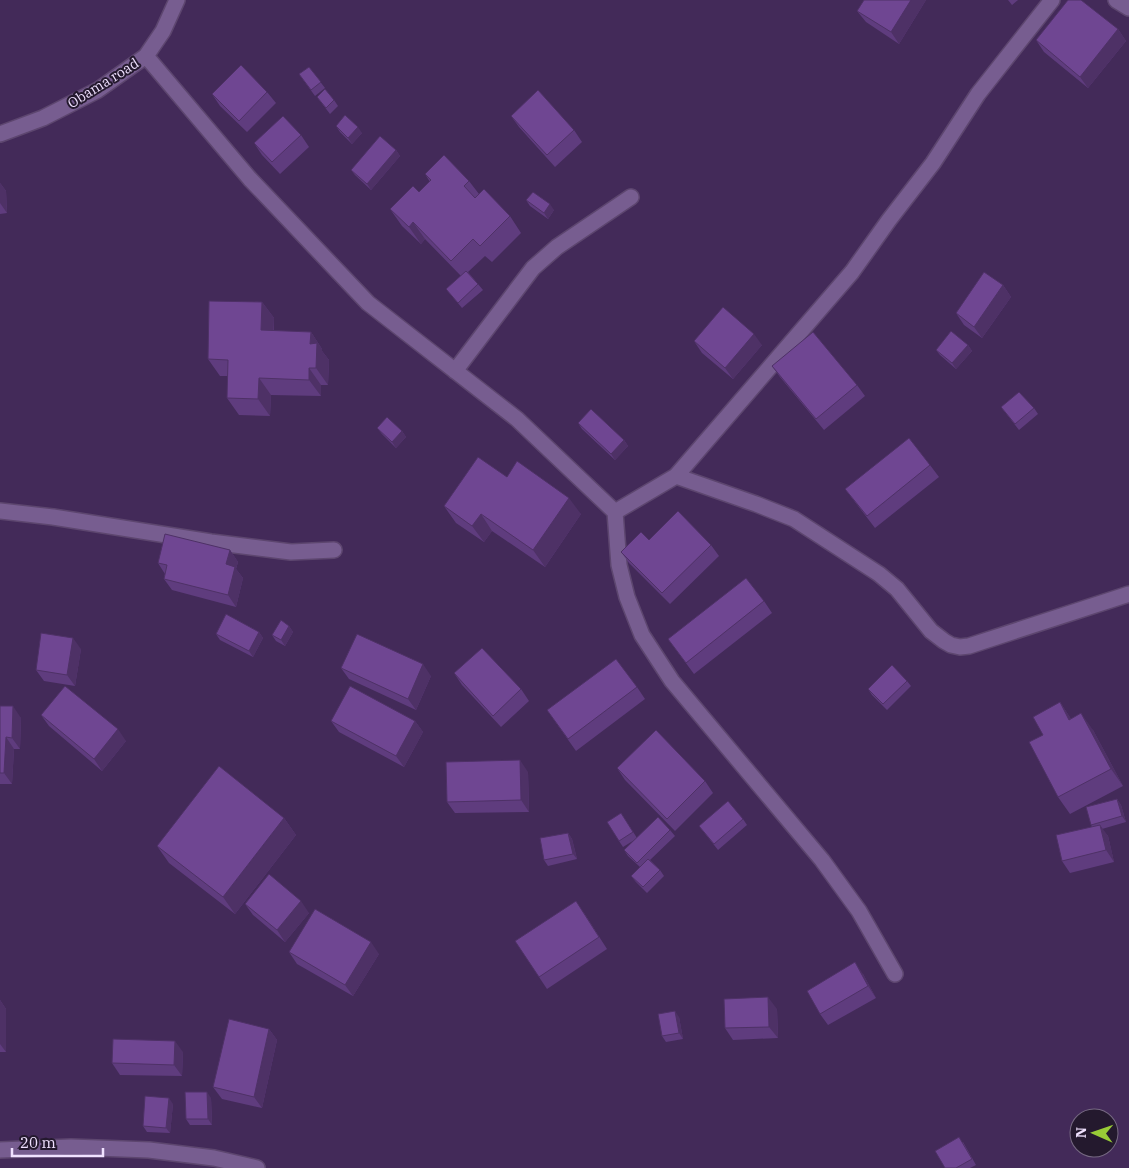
<svg xmlns="http://www.w3.org/2000/svg" width="1129" height="1168" font-family="'IBM Plex Serif',serif">
<rect width="100%" height="100%" fill="#432a59"/>
<g fill="none" stroke-linecap="round" stroke-linejoin="round">
<defs>
<path id="street" d="M1116 0 1129 8
M146 56 250 179 368 303 517 419 615 512 619 565 627 597 642 635 672 681 822 860 859 911 895 974
M0 134 43 118 98 90 146 56 163 31 177 0
M455 371 533 268 557 247 631 197
M676 476 756 504 794 519 879 574 897 589 931 631 944 641 951 645 960 647 969 646 1129 594
M0 511 53 517 211 542 291 552 334 550
M615 512 676 476 852 272 889 220 933 163 978 94 1052 0
M0 1150 71 1147 149 1150 214 1158 257 1168"/>
</defs>
<use href="#street" stroke="#5d466f" stroke-width="18"/>
<use href="#street" stroke="#775d90" stroke-width="15"/>
</g>
<path fill="#5f3c7e" d="M926 0 899 44 866 22 857 11Z
M1008 0H1018L1012 5Z
M1118 29 1126 41 1088 88 1044 52 1036 40Z
M309 67 325 88 315 96 299 74Z
M267 92 276 103 247 132 220 106 212 94Z
M317 97 334 100 338 106 330 114Z
M511 116 574 130 582 142 555 167 519 127Z
M336 126 362 133 352 144 340 132Z
M301 135 309 147 280 174 262 155 254 143Z
M396 150 400 156 371 190 355 175 351 170Z
M425 174 469 181 479 194 510 216 521 233 492 262 485 256 468 272 483 290 462 308 446 289 461 276 425 239 421 244 402 226 390 209 419 192 430 182Z
M0 183 6 191 7 213 0 214Z
M526 200 554 210 548 219 530 206Z
M1003 285 1011 297 982 338 964 325 956 313Z
M262 302 274 318V331L311 332 322 349V351L329 360 328 385H321V396L271 395 270 416 239 415 227 398 228 376H220L208 359Z
M694 341 762 345 733 379 702 353Z
M968 345 972 351 956 369 940 355 936 350Z
M772 366 857 385 865 396 824 430 780 377Z
M1001 407 1034 408 1038 414 1019 430Z
M578 423 624 440 628 446 615 460 582 429Z
M377 428 402 431 406 437 396 448 382 434Z
M930 465 939 477 875 528 845 489Z
M507 477 581 514 545 567 492 531 484 542 456 523 444 506Z
M649 540 711 545 719 556 670 604 629 563 621 552Z
M230 550 238 562 236 569 243 578 236 607 172 590 164 579 165 574 158 563Z
M764 601 772 613 694 674 668 639Z
M289 626 293 632 285 646 276 641 272 635Z
M259 632 263 638 253 657 220 640 216 634Z
M81 649 75 686 44 681 36 670Z
M341 668 431 676 416 710 349 679Z
M454 673 521 689 529 701 501 727 462 685Z
M907 681 911 686 887 710 872 695 868 689Z
M637 687 645 699 576 751 547 710Z
M1060 702 1071 719 1093 730 1123 786 1070 814 1058 797 1043 735Z
M0 706 21 718 20 749H14L12 784H0Z
M41 715 126 741 102 771 49 726Z
M331 721H415L423 732 404 767 339 732Z
M617 768 705 781 713 793 675 831 625 780Z
M528 772 529 812 455 813 447 802Z
M1117 799 1121 805 1126 822 1102 829 1108 836 1114 862 1070 873 1062 861 1092 826 1091 825Z
M621 813 637 838 670 830 675 836 650 860 660 870 664 876 647 893 636 882 631 876 640 867 628 856 624 850 636 839 623 847 619 841Z
M284 818 296 835 235 914 169 863 157 846Z
M743 819 747 825 718 850 699 826Z
M568 833 572 839 577 859 548 866 544 860Z
M245 904 309 913 285 942 253 915Z
M584 913 607 949 547 989 539 977Z
M289 952 379 954 353 996 297 964Z
M863 974 876 998 828 1025 820 1014Z
M0 1000 6 1009V1052H0Z
M777 1009 778 1038 733 1040 725 1028Z
M679 1017 683 1039 666 1042 662 1036Z
M269 1029 277 1040 262 1108 222 1099 213 1087Z
M183 1052 182 1076 120 1075 112 1063Z
M211 1098 212 1125H190L186 1119Z
M173 1104 170 1133 147 1132 143 1126Z
M963 1142 976 1165 970 1168H945Z"/>
<path fill="#4e3166" d="M911 0H926L899 44 891 32Z
M1118 29 1126 41 1088 88 1080 77Z
M358 127 362 133 352 144 348 138Z
M396 150 400 156 371 190 367 184Z
M0 183 6 191 7 213 0 203Z
M550 204 554 210 548 219 544 213Z
M413 222 425 239 421 244 409 227Z
M1003 285 1011 297 982 338 974 327Z
M262 302 274 318 273 347 261 330Z
M311 332 322 349V351L329 360 328 385 316 368 310 344Z
M754 334 762 345 733 379 725 368Z
M968 345 972 351 956 369 952 363Z
M309 368 321 385V396L309 380Z
M259 378 271 395 270 416 258 399Z
M402 431 406 437 396 448 392 442Z
M624 440 628 446 615 460 611 454Z
M569 498 581 514 545 567 533 550Z
M481 514 492 531 484 542 472 526Z
M230 550 238 562 236 569 243 578 236 607 228 595 226 564Z
M289 626 293 632 285 646 281 640Z
M259 632 263 638 253 657 249 651Z
M73 638 81 649 75 686 67 675Z
M423 664 431 676 416 710 408 699Z
M1060 702 1071 719 1069 720Z
M13 706 21 718 20 749 12 738Z
M1081 713 1093 730 1123 786 1111 769Z
M415 721 423 732 404 767 396 756Z
M118 729 126 741 102 771 94 759Z
M6 737 14 749 12 784 4 773Z
M520 760 528 772 529 812 521 800Z
M1117 799 1121 805 1126 822 1122 816Z
M284 818 296 835 235 914 223 897Z
M1100 825 1108 836 1114 862 1106 850Z
M568 833 572 839 577 859 573 854Z
M301 901 309 913 285 942 277 930Z
M371 942 379 954 353 996 345 985Z
M855 962 863 974 876 998 868 986Z
M768 997 777 1009 778 1038 769 1027Z
M0 1000 6 1009V1052L0 1044Z
M675 1011 679 1017 683 1039 679 1033Z
M269 1029 277 1040 262 1108 254 1097Z
M175 1041 183 1052 182 1076 174 1065Z
M207 1092 211 1098 212 1125 208 1119Z
M169 1098 173 1104 170 1133 166 1128Z"/>
<path fill="#6f4692" stroke="#4e3166" d="M864 0H911L891 32 857 11Z
M1068 0H1081L1118 29 1080 77 1036 40Z
M241 65 267 92 239 121 212 94Z
M309 67 321 82 311 90 299 74Z
M325 89 334 100 326 108 317 97Z
M538 90 574 130 547 155 511 116Z
M345 115 358 127 348 138 336 126Z
M283 116 301 135 272 162 254 143Z
M380 136 396 150 367 184 351 170Z
M444 155 469 181 464 186 475 198 484 189 510 216 480 246 473 239 451 261 413 222 409 227 390 209 413 186 419 192 431 180 425 174Z
M533 192 550 204 544 213 526 200Z
M466 271 478 284 458 303 446 289Z
M984 272 1003 285 974 327 956 313Z
M209 301 262 302 261 330 311 332 310 344 317 343 316 368H309V380L259 378 258 399 227 398 228 360 208 359Z
M723 307 754 334 725 368 694 341Z
M951 331 968 345 952 363 936 350Z
M813 332 857 385 816 419 772 366Z
M1019 392 1034 408 1015 424 1001 407Z
M591 409 624 440 611 454 578 423Z
M387 417 402 431 392 442 377 428Z
M909 438 930 465 867 516 845 489Z
M478 457 507 477 517 461 569 498 533 550 481 514 472 526 444 506Z
M678 511 711 545 662 593 621 552 641 532 649 540Z
M165 534 230 550 226 564 235 567 228 595 164 579 167 565 158 563Z
M746 578 764 601 686 663 668 639Z
M226 614 259 632 249 651 216 634Z
M281 620 289 626 281 640 272 635Z
M41 633 73 638 67 675 36 670Z
M357 634 423 664 408 699 341 668Z
M482 648 521 689 493 716 454 673Z
M616 659 637 687 568 739 547 710Z
M892 665 907 681 883 704 868 689Z
M65 686 118 729 94 759 41 715Z
M350 686 415 721 396 756 331 721Z
M1060 702 1069 720 1081 713 1111 769 1058 797 1029 742 1043 735 1033 717Z
M0 706H13L12 738 6 737 4 773H0Z
M656 730 705 781 667 819 617 768Z
M520 760 521 800 447 802 446 762Z
M219 766 284 818 223 897 157 846Z
M1117 799 1122 816 1091 825 1086 807Z
M728 801 743 819 714 844 699 826Z
M621 813 633 832 619 841 607 822Z
M658 817 670 830 637 863 624 850Z
M1100 825 1106 850 1062 861 1056 835Z
M568 833 573 854 544 860 540 838Z
M648 859 660 870 643 887 631 876Z
M269 874 301 901 277 930 245 904Z
M576 901 599 937 539 977 515 941Z
M315 909 371 942 345 985 289 952Z
M855 962 868 986 820 1014 807 991Z
M768 997 769 1027 725 1028 724 999Z
M675 1011 679 1033 662 1036 658 1014Z
M229 1019 269 1029 254 1097 213 1087Z
M113 1039 175 1041 174 1065 112 1063Z
M185 1092H207L208 1119H186Z
M145 1096 169 1098 166 1128 143 1126Z
M959 1137 972 1159 956 1168H945L935 1151Z"/>
<g text-anchor="middle" dominant-baseline="central" stroke-width="4" stroke-linejoin="round" paint-order="stroke">
<g font-size="14" fill="#f0e1ff" stroke="#24192e">
<text transform="translate(103 83) rotate(-32)">Obama road</text>
</g>
</g>
<g transform="translate(1094 1133) rotate(272)"><circle r="24" fill="#24192e" stroke="#766982"/>
<path d="M0-4L9 19L0 12L-9 19Z" fill="#98cb37"/>
<text y="-8" font-size="14" font-weight="bold" text-anchor="middle" fill="#f0e1ff">N</text>
</g>
<path d="M12 1148v8h91v-8" fill="none" stroke="#f0e1ff" stroke-width="2.5"/>
<text x="20" y="1148" font-size="15" fill="#f0e1ff" stroke="#24192e" stroke-width="4" paint-order="stroke">20 m</text>
</svg>
